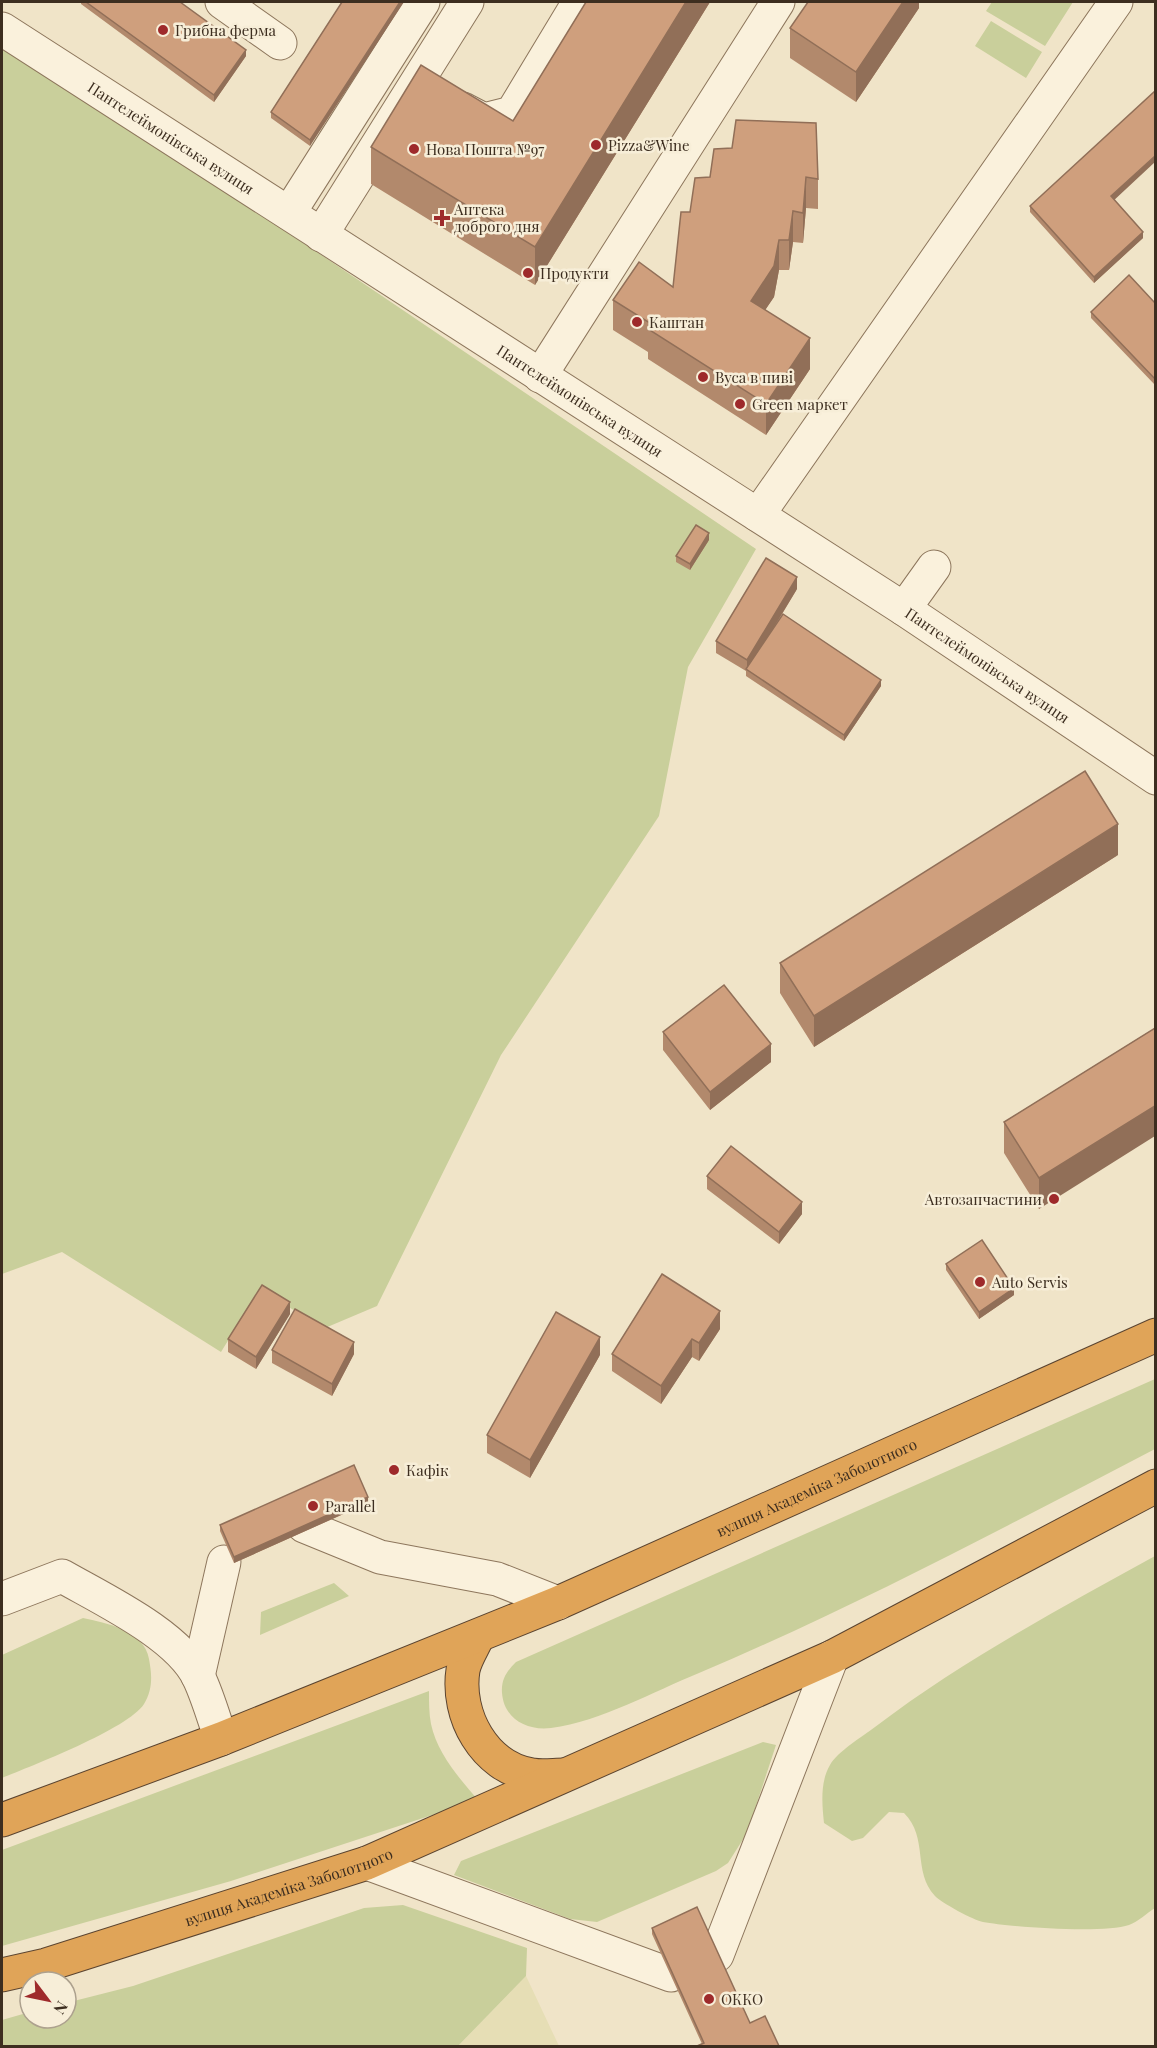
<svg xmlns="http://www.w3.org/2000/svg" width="1157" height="2048" font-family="'Playfair Display',serif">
<rect width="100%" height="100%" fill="#f0e4c8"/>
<path fill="#e6deb5" d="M526 1976 559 2046H458Z"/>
<path fill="#c9cf9b" d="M992 2H1073L1045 46 986 11Z
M991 21 1042 52 1026 78 975 46Z
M2 39 756 549 688 667 659 816 501 1055 377 1306 325 1328 259 1290 221 1352 62 1252 2 1274Z
M1155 1379V1449C1005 1527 855 1607 699 1673 652 1692 602 1721 551 1728 527 1731 504 1719 502 1693 501 1679 507 1671 516 1662Z
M1155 1556V1908C1147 1913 1138 1922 1129 1925 1103 1934 1011 1927 983 1922 975 1921 940 1902 935 1896 912 1871 929 1838 904 1813L889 1812 863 1838 852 1841 824 1823C822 1804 820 1782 830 1765 837 1752 863 1736 875 1727 963 1660 1059 1609 1155 1556Z
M334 1583 349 1596 260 1635 261 1612Z
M83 1618C106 1623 144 1630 149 1659 152 1675 153 1689 144 1704 128 1729 31 1766 2 1778V1655Z
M429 1691C429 1702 429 1714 431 1724 437 1753 459 1778 478 1800L231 1881 2 1946V1850Z
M763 1742 776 1745 747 1833 728 1863 716 1871 597 1922 570 1919 454 1875 461 1861Z
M403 1905 527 1948 526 1976 458 2046H2V2020L30 2012V2018H66V2003L133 1986 364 1908Z"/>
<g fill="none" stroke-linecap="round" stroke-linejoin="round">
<defs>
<g id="minor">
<path d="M222 2 280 43"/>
<path id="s1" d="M2 29 904 609 1156 778"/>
<path d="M463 109 484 120 512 113 579 2"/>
<path d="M289 213 423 2"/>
<path d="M321 235 467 2"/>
<path d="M540 376 778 2"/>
<path d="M758 515 1116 2"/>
<path d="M904 609 934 567"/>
<path d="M304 1526 380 1557 497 1579 558 1603"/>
<path d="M2 1599 62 1576C102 1599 179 1635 199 1678 208 1697 214 1719 221 1739"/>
<path d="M198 1676 224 1562"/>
<path d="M367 1863 671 1975"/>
<path d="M717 1955 832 1657"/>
</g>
<g id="highway">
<path d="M478 1636C473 1647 465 1659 463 1670 456 1715 484 1767 532 1775 542 1777 554 1775 564 1775"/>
<path id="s2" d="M2 1820 221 1739 558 1603 1156 1335"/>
<path id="s3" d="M2 1975 46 1965 367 1863 832 1657 1156 1486"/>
</g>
</defs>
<use href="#minor" stroke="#8d765c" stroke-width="35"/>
<use href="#highway" stroke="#5b4430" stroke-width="35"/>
<use href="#minor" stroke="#faf1dc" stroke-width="33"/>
<use href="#highway" stroke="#e0a458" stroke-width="33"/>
</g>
<path fill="#b2896c" d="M81 2H180L246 56 214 102 81 4Z
M342 2 310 146 271 118V112Z
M586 2H710L535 285 371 184V147L513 121Z
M919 2V8L856 102 790 58V28Z
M714 149 818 179V209L806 208 803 243 793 242 789 270H779L774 297 765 310 810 369 766 435 648 359V352L613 330V300L673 287 690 212 710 177Z
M1114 200 1143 238 1094 283 1030 212V206Z
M1155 303V385L1091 318V312Z
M709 540 690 570 676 562V556Z
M797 589 772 631 881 686 844 741 746 676V671L716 653V641Z
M1118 855 814 1047 780 993V963Z
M1155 1028 1039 1209 1004 1153V1122Z
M663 1032 771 1062 710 1110 663 1050Z
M707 1176 802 1214 779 1244 707 1189Z
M946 1264 1014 1295 979 1319 946 1270Z
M290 1314 256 1369 228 1352V1339Z
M720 1329 699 1361 692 1357 661 1404 612 1371V1354Z
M272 1350 354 1354 332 1396 272 1363Z
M600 1355 530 1478 487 1453V1435Z
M368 1503 234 1563 220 1531V1525Z
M652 1928 750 2023 702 2044 652 1934Z"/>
<path fill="#916f58" d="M400 2H404L310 146V140Z
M686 2H710L535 285V247Z
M903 2H919V8L856 102V72Z
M246 50V56L214 102V95Z
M1155 156V162L1111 203V196Z
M806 177V208L803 243V213Z
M793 211V242L789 270V240Z
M1143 232V238L1094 283V277Z
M779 240V270L774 297 751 331V301Z
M810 338V369L766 435V404Z
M709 533V540L690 570V564Z
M797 577V589L747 671V660Z
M881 680V686L844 741V735Z
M1118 824V855L814 1047V1016Z
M771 1044V1062L710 1110V1092Z
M1155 1106V1136L1039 1209V1178Z
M802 1202V1214L779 1244V1232Z
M1014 1288V1295L979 1319V1312Z
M290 1302V1314L256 1369V1357Z
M720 1311V1329L699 1361V1343Z
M600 1337V1355L530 1478V1460Z
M692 1339V1357L661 1404V1386Z
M354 1342V1354L332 1396V1384Z
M368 1497V1503L234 1563V1557Z"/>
<path fill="#cf9f7d" stroke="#916f58" stroke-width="1.5" d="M86 2H180L246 50 214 95Z
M342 2H400L310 140 271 112Z
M586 2H686L535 247 371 147 421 65 513 121Z
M808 2H903L856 72 790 28Z
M1155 91V156L1111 196 1143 232 1094 277 1030 206Z
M736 120 816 123 818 179 806 177 803 213 793 211 789 240H779L774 266 751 301 810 338 766 404 648 329 650 323 613 300 639 262 673 287 681 212H690L695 178 710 177 714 149 732 148Z
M1129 275 1155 303V379L1091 312Z
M696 525 709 533 690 564 676 556Z
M766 558 797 577 747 660 716 641Z
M783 614 881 680 844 735 746 669Z
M1085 771 1118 824 814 1016 780 963Z
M724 985 771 1044 710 1092 663 1032Z
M1155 1028V1106L1039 1178 1004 1122Z
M731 1146 802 1202 779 1232 707 1176Z
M982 1240 1014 1288 979 1312 946 1264Z
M662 1274 720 1311 699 1343 692 1339 661 1386 612 1354Z
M262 1285 290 1302 256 1357 228 1339Z
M295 1309 354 1342 332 1384 272 1350Z
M556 1312 600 1337 530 1460 487 1435Z
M354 1465 368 1497 234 1557 220 1525Z
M697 1907 750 2023 765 2016 779 2046H697L704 2043 652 1928Z"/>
<g fill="#9e2a2b" stroke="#f7eed8" stroke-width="2">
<circle cx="163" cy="30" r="6"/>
<circle cx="596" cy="145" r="6"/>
<circle cx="414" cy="149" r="6"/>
<path d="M439 209h6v6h6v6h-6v6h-6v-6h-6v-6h6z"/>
<circle cx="528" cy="273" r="6"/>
<circle cx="637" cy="322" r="6"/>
<circle cx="703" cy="377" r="6"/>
<circle cx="740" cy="404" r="6"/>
<circle cx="1054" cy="1199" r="6"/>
<circle cx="980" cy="1282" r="6"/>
<circle cx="394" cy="1470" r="6"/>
<circle cx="313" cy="1506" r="6"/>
<circle cx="709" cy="1999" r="6"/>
</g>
<g text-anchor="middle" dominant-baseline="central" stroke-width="5" stroke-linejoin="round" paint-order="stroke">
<g font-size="15" fill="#3d2e20" stroke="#f7eed8" text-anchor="start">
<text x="175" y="30">Грибна ферма</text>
<text x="608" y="145">Pizza&amp;Wine</text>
<text x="426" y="149">Нова Пошта №97</text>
<text x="454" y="209">Аптека<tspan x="454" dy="17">доброго дня</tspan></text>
<text x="540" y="273">Продукти</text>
<text x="649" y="322">Каштан</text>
<text x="715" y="377">Вуса в пиві</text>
<text x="752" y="404">Green маркет</text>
<text x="1042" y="1199" text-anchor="end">Автозапчастини</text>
<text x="992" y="1282">Auto Servis</text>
<text x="406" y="1470">Кафік</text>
<text x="325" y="1506">Parallel</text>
<text x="721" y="1999">ОККО</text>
</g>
<g font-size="15" fill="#3d2e20" stroke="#f7eed8">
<text stroke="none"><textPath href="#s1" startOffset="201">Пантелеймонівська вулиця</textPath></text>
<text stroke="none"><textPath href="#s1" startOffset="687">Пантелеймонівська вулиця</textPath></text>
<text stroke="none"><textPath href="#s1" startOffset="1173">Пантелеймонівська вулиця</textPath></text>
<text stroke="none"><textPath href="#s2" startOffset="880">вулиця Академіка Заболотного</textPath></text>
<text stroke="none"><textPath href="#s3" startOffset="300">вулиця Академіка Заболотного</textPath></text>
</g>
</g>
<rect width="1157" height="2048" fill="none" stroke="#3d2e20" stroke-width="6"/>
<g transform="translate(48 2000) rotate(122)"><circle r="28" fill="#f7eed8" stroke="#ada18e" stroke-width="1.5"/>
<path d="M0-4.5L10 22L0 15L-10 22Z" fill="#9e2a2b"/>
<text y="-9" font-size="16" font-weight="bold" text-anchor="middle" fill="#3d2e20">N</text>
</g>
</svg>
